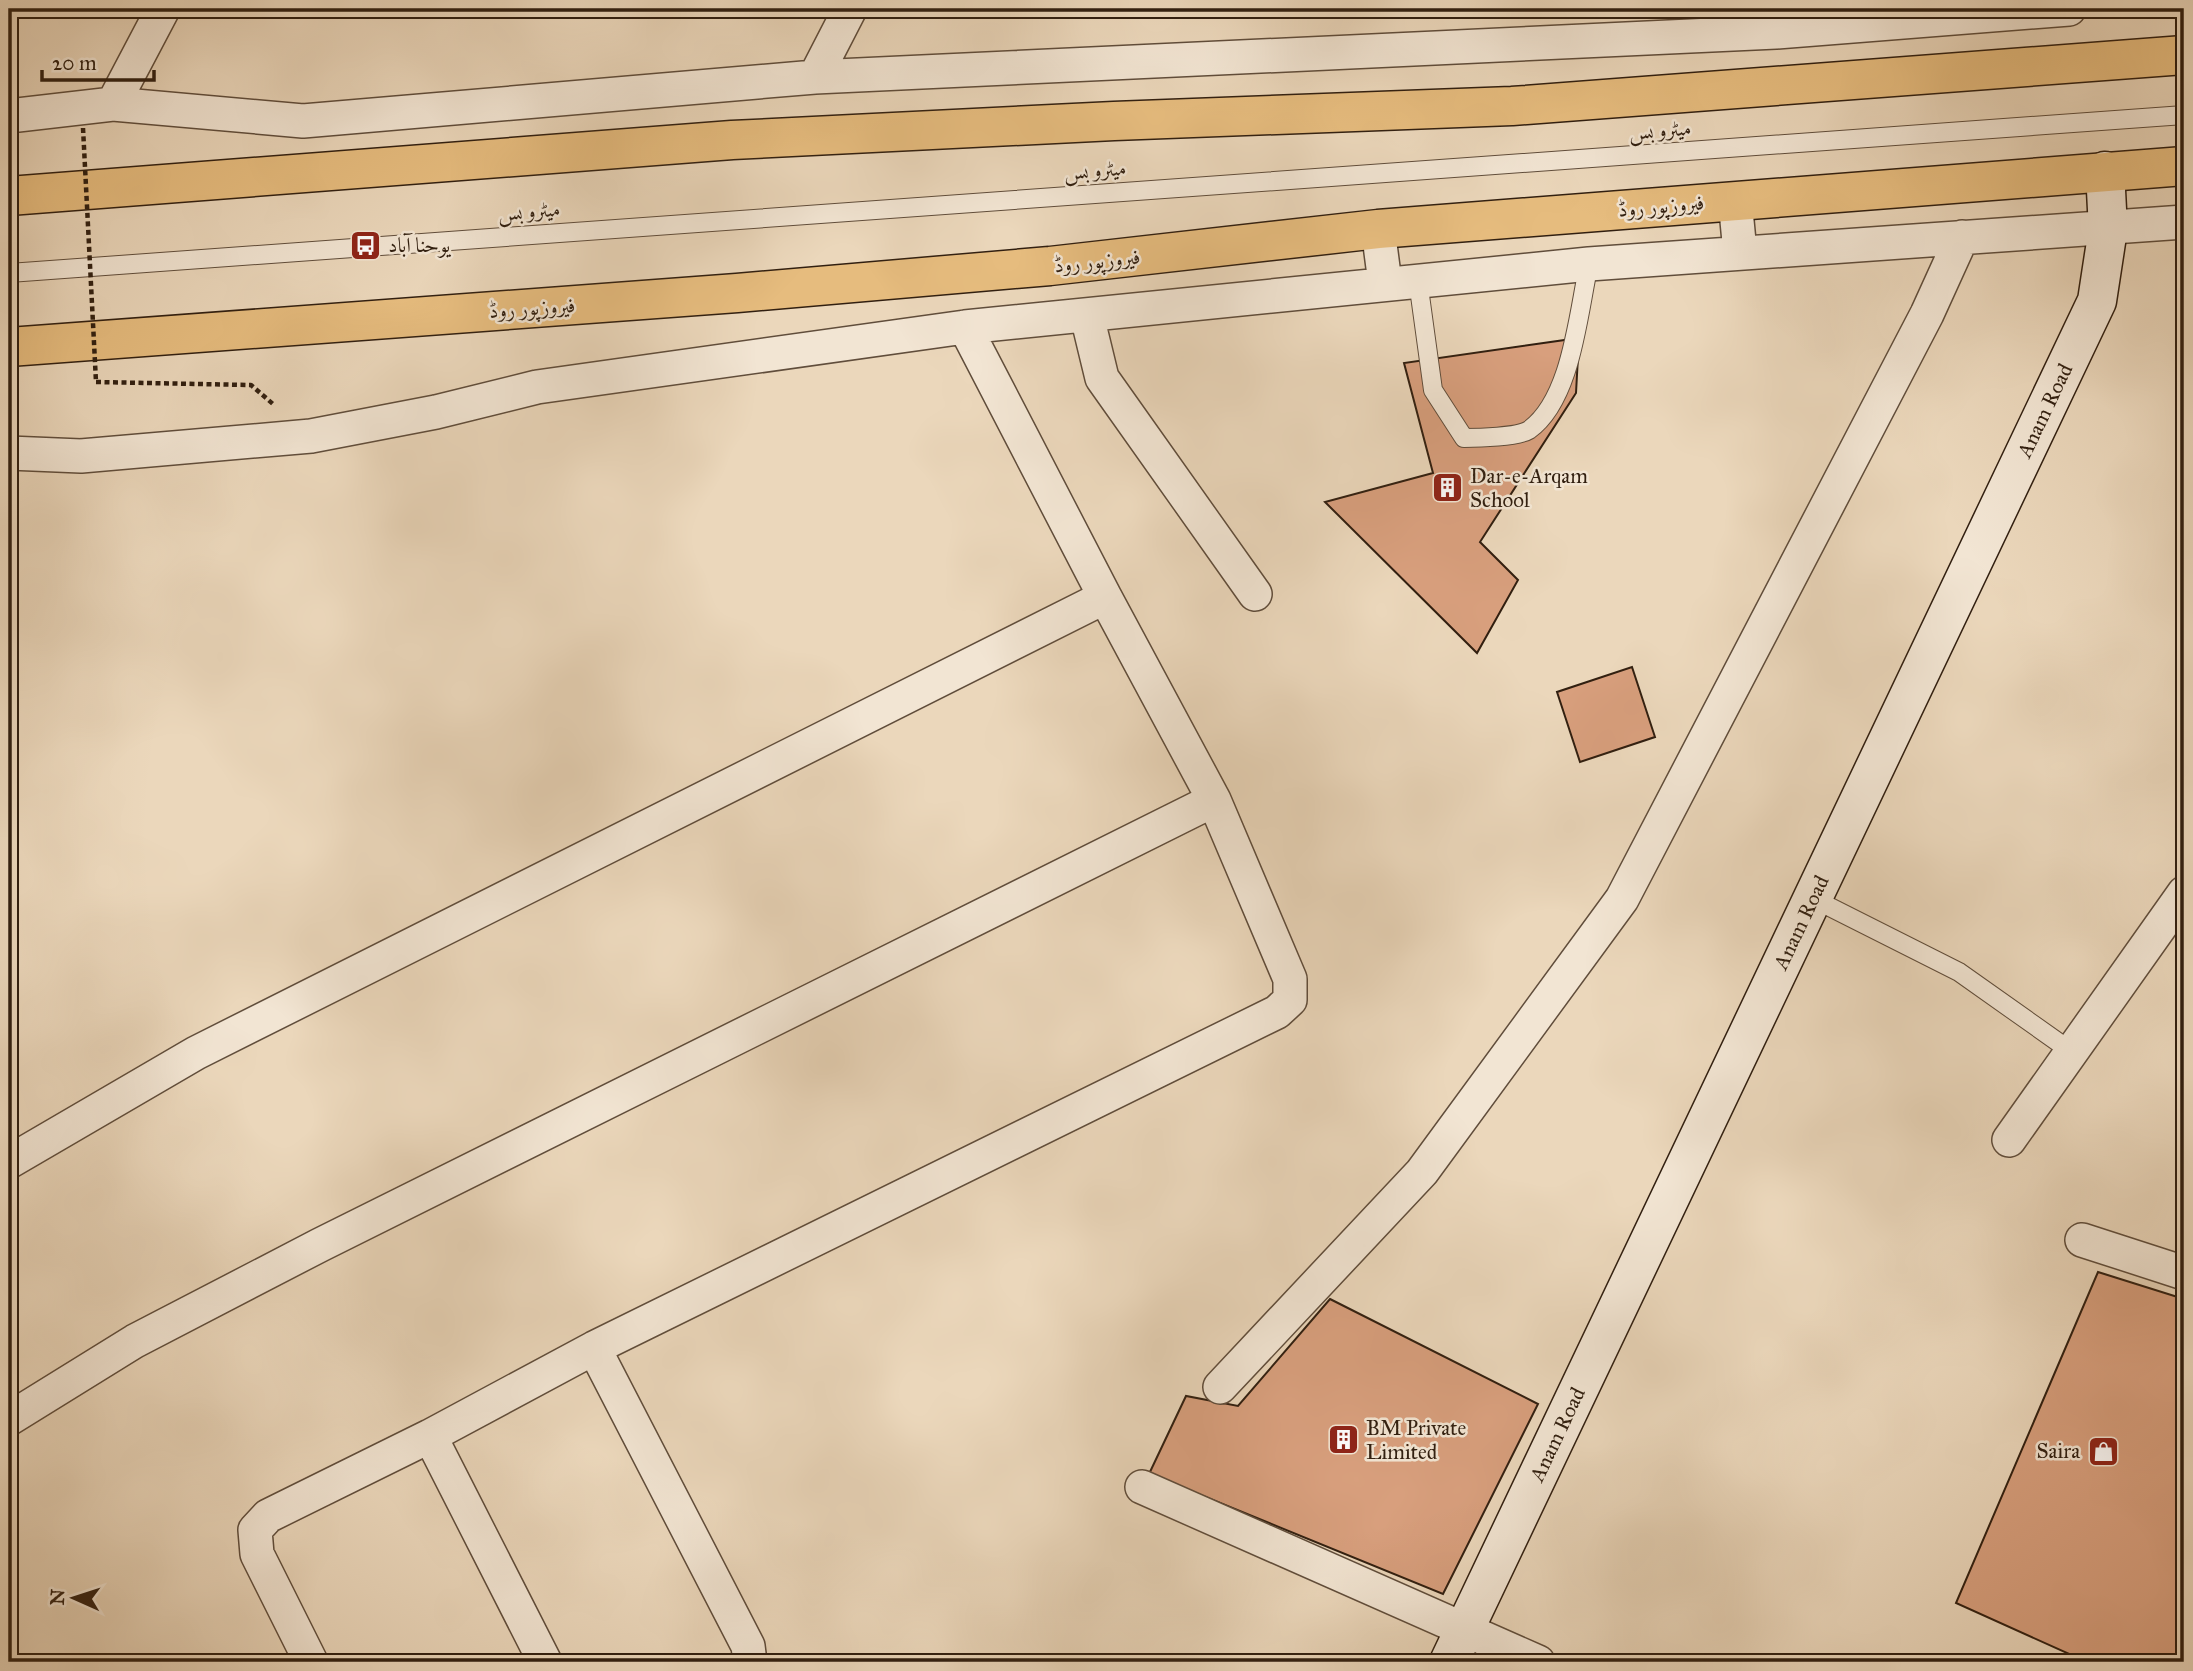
<svg xmlns="http://www.w3.org/2000/svg" width="2193" height="1671" font-family="'IM FELL Great Primer',Amiri,serif">
<rect width="100%" height="100%" fill="#ebd7bb"/>
<filter id="stains"><feTurbulence type="fractalNoise" baseFrequency=".00286" numOctaves="4"/><feColorMatrix values="0 0 0 0 .2 0 0 0 0 .09 0 0 0 0 .02 0 0 0 .5 -.17"/></filter>
<radialGradient id="worn" r=".72"><stop offset=".6" stop-color="#630" stop-opacity="0"/><stop offset="1" stop-color="#630" stop-opacity=".3"/></radialGradient>
<path fill="#d89f7d" stroke="#311f10" stroke-width="2" d="M1579 338 1576 393 1480 542 1518 580 1477 653 1325 502 1433 473 1404 363Z
M1632 667 1655 737 1580 762 1557 692Z
M2098 1272 2184 1299V1662H2087L1956 1603Z
M1330 1299 1538 1404 1443 1594 1149 1474 1186 1396 1238 1406Z"/>
<g fill="none" stroke-linecap="round" stroke-linejoin="round">
<defs>
<path id="lane" d="M9 273 2184 115
M1418 281 1433 390 1464 438C1478 438 1518 437 1529 430 1572 399 1578 313 1589 264
M1812 898 1959 972 2072 1052"/>
<path id="street" d="M815 77 850 9
M113 104 163 9
M9 116 113 104 303 121 815 77 1776 32 2069 9
M1735 200 1740 252
M1378 229 1385 283
M1087 316 1102 378 1255 594
M9 453 81 456 311 436 436 412 537 387 965 327 1589 264 2184 222
M2009 1140 2184 893
M9 1162 196 1053 1105 597 965 327
M2082 1240 2184 1273
M594 1348 748 1646 750 1662
M1220 1387 1422 1172 1622 899 1927 314 1962 237
M9 1419 135 1341 320 1245 1214 800 1105 597
M430 1436 545 1662
M1142 1487 1538 1662
M311 1662 257 1554 255 1530 268 1516 430 1436 594 1348 1277 1012 1290 1000V979L1214 800"/>
<g id="secondary">
<path id="s1" d="M1449 1662 2097 301 2108 229 2105 171"/>
</g>
<path id="primary" d="M9 196 732 140 1114 121 1512 106 2184 55
M9 347 737 293 1050 266 1378 229 2184 166"/>
</defs>
<use href="#lane" stroke="#604d3b" stroke-width="20"/>
<use href="#street" stroke="#604d3b" stroke-width="36"/>
<use href="#secondary" stroke="#311f10" stroke-width="41"/>
<use href="#primary" stroke="#311f10" stroke-width="41"/>
<path stroke="#311f10" stroke-width="4.5" stroke-dasharray="5 3.5" stroke-linecap="butt" d="M96 382 251 385 273 404"/>
<use href="#lane" stroke="#f2e5d3" stroke-width="18"/>
<use href="#street" stroke="#f2e5d3" stroke-width="33"/>
<use href="#secondary" stroke="#f2e5d3" stroke-width="38"/>
<use href="#primary" stroke="#e6bc7e" stroke-width="38"/>
<path stroke="#311f10" stroke-width="4.5" stroke-dasharray="5 3.5" stroke-linecap="butt" d="M83 128 96 382"/>
</g>
<defs>
<symbol id="bus-square" viewBox="-11 -11 22 22"><rect x="-9" y="-9" width="18" height="18" rx="4" fill="#8f2418" stroke="#f2e5d3"/><path d="M-5-6H5V4H4V6H2V4H-2V6H-4V4H-5ZM-3.5-4V0h7V-4ZM-3.5 1.2v1.5H-2V1.2ZM2 1.2v1.5H3.5V1.2Z" fill="#fff"/></symbol>
<symbol id="building-square" viewBox="-11 -11 22 22"><rect x="-9" y="-9" width="18" height="18" rx="4" fill="#8f2418" stroke="#f2e5d3"/><path d="M-4-6H4V6H1V3H-1V6H-4ZM-2.5-4.3h1.7v1.8h-1.7ZM.8-4.3h1.7v1.8H.8ZM-2.5-1h1.7V.8h-1.7ZM.8-1h1.7V.8H.8Z" fill="#fff"/></symbol>
<symbol id="shop-square" viewBox="-11 -11 22 22"><rect x="-9" y="-9" width="18" height="18" rx="4" fill="#8f2418" stroke="#f2e5d3"/><path d="M-5-2.5h2.3a2.7 3.5 0 0 1 5.4 0H5L5.5 6h-11ZM-1.5-2.5h3a1.5 2.3 0 0 0-3 0Z" fill="#fff"/></symbol>
</defs>
<g fill-rule="evenodd">
<use href="#bus-square" x="348" y="228" width="35" height="35"/>
<use href="#building-square" x="1430" y="470" width="35" height="35"/>
<use href="#building-square" x="1326" y="1422" width="35" height="35"/>
<use href="#shop-square" x="2086" y="1434" width="35" height="35"/>
</g>
<g text-anchor="middle" dominant-baseline="central" stroke-width="5" stroke-linejoin="round" paint-order="stroke">
<g font-size="21" fill="#311f10" stroke="#f2e5d3">
<text transform="translate(1660 130) rotate(-4)">میٹرو بس</text>
<text transform="translate(1095 170) rotate(-4)">میٹرو بس</text>
<text transform="translate(1661 206) rotate(-5)">فیروزپور روڈ</text>
<text transform="translate(529 211) rotate(-4)">میٹرو بس</text>
<text transform="translate(1097 261) rotate(-6)">فیروزپور روڈ</text>
<text transform="translate(532 308) rotate(-4)">فیروزپور روڈ</text>
<text stroke="none"><textPath href="#s1" startOffset="1386">Anam Road</textPath></text>
<text stroke="none"><textPath href="#s1" startOffset="819">Anam Road</textPath></text>
<text stroke="none"><textPath href="#s1" startOffset="252">Anam Road</textPath></text>
</g>
<g font-size="21" fill="#311f10" stroke="#f2e5d3" text-anchor="start">
<text x="388" y="245">یوحنا آباد</text>
<text x="1470" y="476">Dar-e-Arqam<tspan x="1470" dy="24">School</tspan></text>
<text x="1366" y="1428">BM Private<tspan x="1366" dy="24">Limited</tspan></text>
<text x="2080" y="1451" text-anchor="end">Saira</text>
</g>
</g>
<rect width="2193" height="1671" fill="none" stroke="#ebd7bb" stroke-width="35"/>
<rect x="10" y="10" width="2172" height="1650" fill="none" stroke="#311f10" stroke-width="3.5"/>
<rect x="18" y="18" width="2158" height="1636" fill="none" stroke="#311f10" stroke-width="2"/>
<g transform="translate(74 1598) rotate(273)" stroke="#f2e5d3" stroke-width="5" paint-order="stroke">
<path d="M0-5L12 26L0 18L-12 26Z" fill="#311f10"/>
<text y="-10" font-size="19" font-weight="bold" text-anchor="middle" fill="#311f10">N</text>
</g>
<path d="M42 70v10h112v-10" fill="none" stroke="#311f10" stroke-width="3.5"/>
<text x="52" y="70" font-size="21" fill="#311f10" stroke="#f2e5d3" stroke-width="5" paint-order="stroke">20 m</text>
<rect width="100%" height="100%" filter="url(#stains)"/>
<rect width="100%" height="100%" fill="url(#worn)"/>
</svg>
